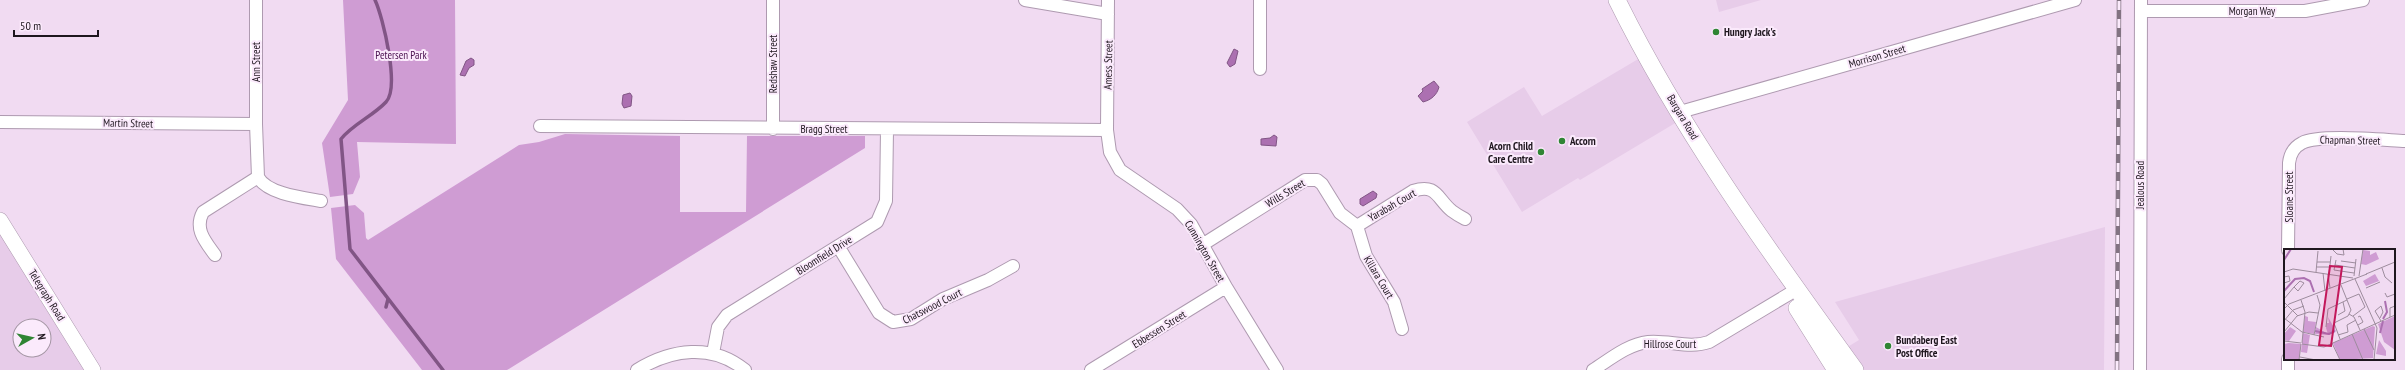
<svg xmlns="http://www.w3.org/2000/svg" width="2405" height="370" font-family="'PT Sans Narrow',sans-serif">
<rect width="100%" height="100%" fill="#f1dbf2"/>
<path fill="#e7cce9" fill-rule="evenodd" d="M1716 0H1761L1719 12Z
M1645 55 1682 119 1580 180 1578 178 1522 212 1467 122 1524 87 1542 116Z
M0 222 92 370H0ZM20 326H44V350H20Z
M2105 227 2104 370H1846L1836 354 1859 340 1835 302Z"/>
<path fill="#cf9cd3" d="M343 0H455L456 144 357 142 360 177 353 194 330 197 322 143 348 100Z
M565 134 680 136V212H746L747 136H865V148L507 370H422L336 259 331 208 355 205 364 213 366 238 368 240 519 145 539 142Z"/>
<path fill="#ac70b1" stroke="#815585" d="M1234 49 1238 51 1235 64 1230 67 1227 63Z
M471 58 474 60V65L469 68 465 76 460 75 466 61Z
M1434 81 1439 87C1437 95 1431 100 1423 102L1418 96 1423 91 1422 89Z
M630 93 632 96 631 106 624 108 622 104 623 95Z
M1274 135 1277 137 1276 146 1261 145V139L1270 138Z
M1373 191 1377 194 1376 198 1363 206 1360 204V199Z"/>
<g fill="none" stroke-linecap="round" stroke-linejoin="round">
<path stroke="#815585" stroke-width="3.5" d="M375 0C383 17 400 88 386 102 373 116 353 124 341 139L350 249 443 370
M386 307 388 299"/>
<defs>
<path id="minor" d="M256 0V124L258 177C267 194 304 198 321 201
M1025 0 1108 14
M1108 0 1107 130 1110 152 1120 170 1177 209 1191 224 1226 287 1277 370
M1260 0V69
M2141 11H2305L2363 0
M1680 112 2075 0
M0 122 256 124
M540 126 1107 130
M773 129V0
M1357 226 1413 191C1437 183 1437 199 1452 211 1456 214 1461 217 1465 219
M1202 245 1305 180H1317L1322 184 1340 213 1357 226 1366 256 1394 302 1402 329
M838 246 879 313 893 322 911 319 943 299 988 280 1013 266
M2288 250 2289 163C2290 154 2294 147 2302 143 2318 134 2383 140 2405 141
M215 255C205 241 194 229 203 212L258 177
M713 353 718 327 727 315 877 222 886 201 887 130
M637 370C671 349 712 343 745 370
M1091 370 1226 287
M1593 370C1609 360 1628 344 1648 342 1669 340 1689 349 1709 342L1789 294
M2140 370 2141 0
M2288 370V359"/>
<path id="tertiary" d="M0 220 93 370"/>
<path id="secondary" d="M1617 0C1682 132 1769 251 1855 370
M1797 308 1836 370"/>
</defs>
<use href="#minor" stroke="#ae9ab0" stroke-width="14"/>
<use href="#tertiary" stroke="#ae9ab0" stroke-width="16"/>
<use href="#secondary" stroke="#ae9ab0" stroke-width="18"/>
<use href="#minor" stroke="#fff" stroke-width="12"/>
<use href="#tertiary" stroke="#fff" stroke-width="15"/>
<use href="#secondary" stroke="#fff" stroke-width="17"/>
<defs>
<path id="rail" d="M2117 370 2119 0"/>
</defs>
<use href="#rail" stroke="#827382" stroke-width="4.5"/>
<use href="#rail" stroke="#fbeafc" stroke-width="3" stroke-dasharray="9" stroke-linecap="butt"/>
</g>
<g fill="#2f8534" stroke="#fbeafc" stroke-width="1.5">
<circle cx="1716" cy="32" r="4"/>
<circle cx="1562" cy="141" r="4"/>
<circle cx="1541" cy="152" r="4"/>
<circle cx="1888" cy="346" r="4"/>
</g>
<g text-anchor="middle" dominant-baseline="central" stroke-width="4" stroke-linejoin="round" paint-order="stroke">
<g font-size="11" fill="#1e161e" stroke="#fbeafc">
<text x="2252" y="11">Morgan Way</text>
<text transform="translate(1877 56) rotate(-16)">Morrison Street</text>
<text transform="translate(256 62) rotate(-90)">Ann Street</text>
<text transform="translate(773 64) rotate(-90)">Redshaw Street</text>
<text transform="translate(1108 65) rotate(-89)">Amess Street</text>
<text transform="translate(1683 117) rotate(59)">Bargara Road</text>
<text transform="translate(128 123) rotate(1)">Martin Street</text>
<text x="824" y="129">Bragg Street</text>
<text transform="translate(2350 140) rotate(1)">Chapman Street</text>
<text transform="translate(2140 185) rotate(-90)">Jealous Road</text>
<text transform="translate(1285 193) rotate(-31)">Wills Street</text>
<text transform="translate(2289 197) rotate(-90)">Sloane Street</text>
<text transform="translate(1392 205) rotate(-30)">Yarabah Court</text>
<text transform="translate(1205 251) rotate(60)">Cunnington Street</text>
<text transform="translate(824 255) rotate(-32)">Bloomfield Drive</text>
<text transform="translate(1379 277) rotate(59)">Killara Court</text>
<text transform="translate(47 295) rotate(58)">Telegraph Road</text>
<text transform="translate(932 306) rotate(-27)">Chatswood Court</text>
<text transform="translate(1159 329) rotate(-32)">Ebbessen Street</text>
<text x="1670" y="344">Hillrose Court</text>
</g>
<g font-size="11" font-weight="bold" fill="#1e161e" stroke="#fbeafc" text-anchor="start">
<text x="1724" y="32">Hungry Jack's</text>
<text x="1570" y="141">Accorn</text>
<text x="1533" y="146" text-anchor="end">Acorn Child<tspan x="1533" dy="13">Care Centre</tspan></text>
<text x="1896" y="340">Bundaberg East<tspan x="1896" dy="13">Post Office</tspan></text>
</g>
<g font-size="11" fill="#480f4d" stroke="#fbeafc">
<text x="401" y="55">Petersen Park</text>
</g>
</g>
<g transform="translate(2284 249)">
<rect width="111" height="111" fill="#f1dbf2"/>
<path d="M79 1 86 2V6L92 3 95 10 82 16 77 15ZM91 25 95 32 82 37 79 32ZM21 67 24 68V72L32 73 30 85 19 83ZM111 67V101L100 93 94 75ZM44 68 52 82 45 86 31 85 32 78 44 85 42 79 43 74H45ZM89 77 91 78 89 109 56 111 49 94ZM6 78 12 82 5 92 0 91V85ZM19 84 26 86 23 104 17 103ZM95 91 102 102V107L92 105ZM5 94 17 95 15 111H0V95Z" fill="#cf9cd3"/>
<path fill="none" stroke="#ac70b1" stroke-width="2" d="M0 11 7 0M0 42 11 30 20 29 26 32 30 43M99 70 103 63 101 52M31 82 45 85 51 82M96 84 99 72"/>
<path fill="none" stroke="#9d8c9d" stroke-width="1" d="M48 0 53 5 60 6 59 0M52 11 50 21 70 24M57 12 72 14M33 13H46M51 16 71 19M33 18H46M98 19 101 28 108 34M0 23 9 20 69 29M32 23 34 2M39 24 41 42M44 25 46 39M45 25 47 7M82 25 111 13M70 27 72 10M75 27 79 0M0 28 5 27 6 32 0 34M71 30 93 79 90 111M82 39 96 33M101 44 103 48 111 45M0 50 10 38 16 32 20 34 14 42 10 38M63 50 75 45 81 58 69 67M17 51 21 63 18 94M1 54 14 67M0 60 5 55 83 25M44 60 63 51M65 65 70 68 76 81M54 66 61 62 59 53M74 68 76 67 79 73 74 76M106 68V59L111 57M0 69 18 83 40 88M96 69 99 63 97 57 91 62 97 72M0 72 9 61 20 57M42 78 44 60M80 80 90 101M0 83 13 67 25 63 34 64M68 85 79 111M30 86 36 56 33 46M54 86 64 83 63 76 72 71M56 90 50 74 64 67 67 61 57 36M0 92 17 94M48 94 56 111M18 95 40 98 111 66M16 108 32 111M15 111 17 95"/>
<path fill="#c2185b" fill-opacity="0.15" stroke="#c2185b" stroke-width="2" d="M46 17 58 18 47 97 35 96Z"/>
<rect width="111" height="111" fill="none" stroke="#1e161e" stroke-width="2"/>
</g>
<g transform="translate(32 338) rotate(82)"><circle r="19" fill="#fbeafc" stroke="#a395a3"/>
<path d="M0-3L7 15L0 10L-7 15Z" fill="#2f8534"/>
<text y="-6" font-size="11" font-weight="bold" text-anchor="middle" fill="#1e161e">N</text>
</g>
<path d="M14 30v6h84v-6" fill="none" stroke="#1e161e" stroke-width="2"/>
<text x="20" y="30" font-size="12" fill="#1e161e" stroke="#fbeafc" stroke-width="3" paint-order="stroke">50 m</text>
</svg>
